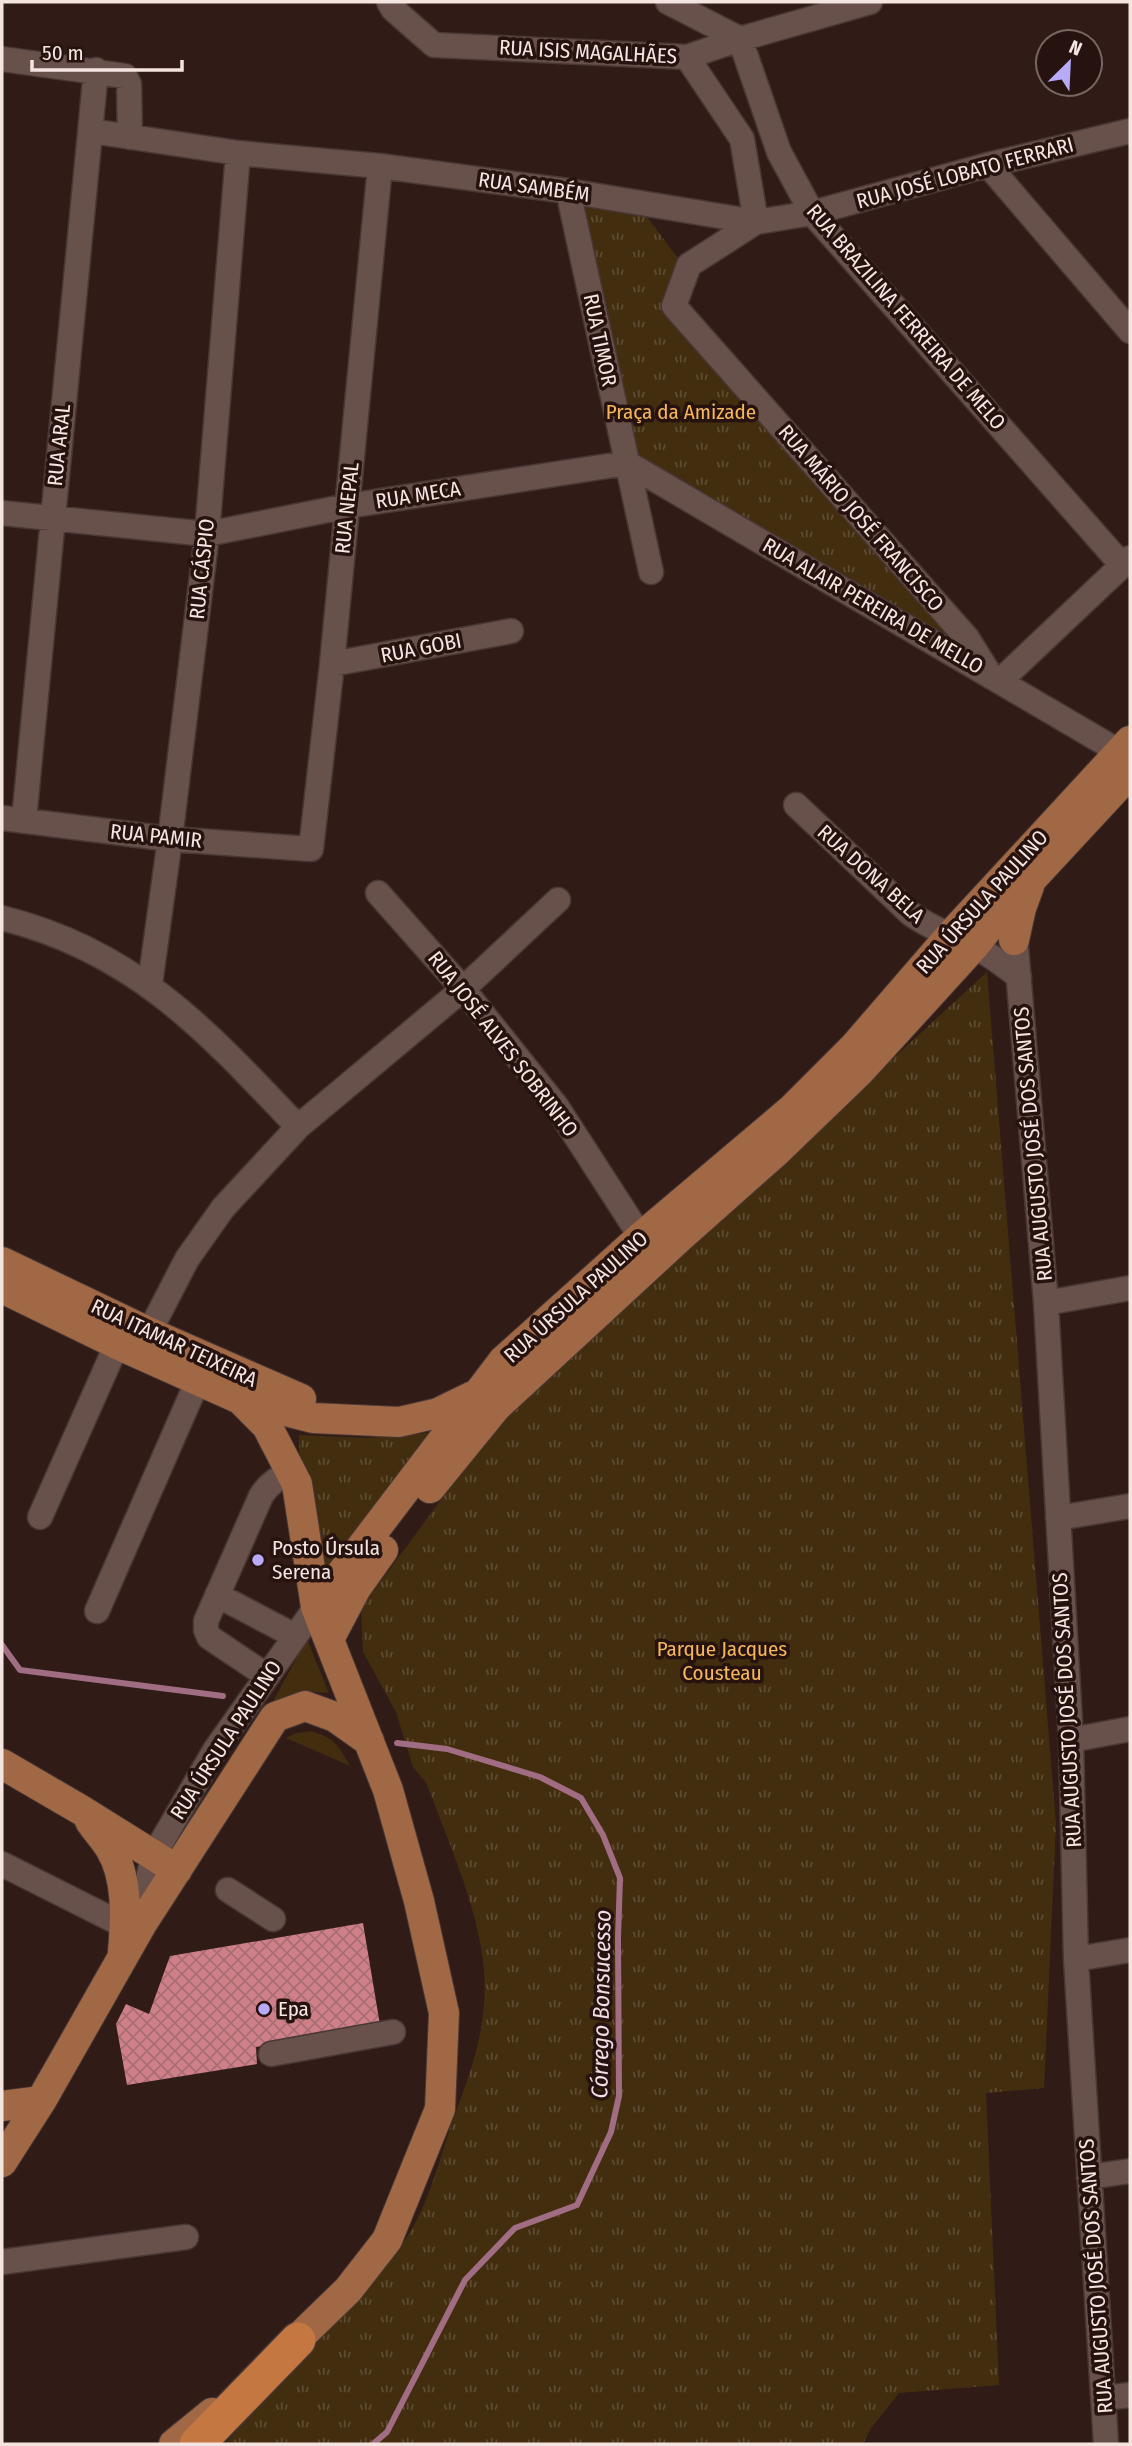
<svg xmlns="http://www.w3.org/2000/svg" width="1132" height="2446" font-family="'Fira Sans Condensed',sans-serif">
<defs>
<pattern id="park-tufts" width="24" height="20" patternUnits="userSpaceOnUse" patternTransform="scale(1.75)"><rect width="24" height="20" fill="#422d0f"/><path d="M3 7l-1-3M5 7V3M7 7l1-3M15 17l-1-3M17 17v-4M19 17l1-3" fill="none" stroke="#5e4b32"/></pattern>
<pattern id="building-cross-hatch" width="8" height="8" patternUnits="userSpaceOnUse" patternTransform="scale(1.75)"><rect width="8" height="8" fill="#cf7f88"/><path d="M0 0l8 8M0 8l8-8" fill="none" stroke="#a76e74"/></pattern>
</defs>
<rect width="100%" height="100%" fill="#301b17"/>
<path fill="#422d0f" d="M307 1639 329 1693 301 1691 272 1703Z
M311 1731C335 1738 338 1745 350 1766L286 1738 296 1733Z"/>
<path fill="url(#park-tufts)" d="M575 201 642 210 682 264 667 307 978 663 629 451Z
M987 972 1056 1824 1044 2088 986 2093 999 2385 899 2393 871 2428 863 2444H225C262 2401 301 2360 339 2319 362 2293 388 2266 407 2237 431 2200 440 2155 455 2114 473 2067 488 2022 484 1970 478 1905 449 1845 427 1784L413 1767 396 1712 363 1652 361 1608 500 1420Z
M437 1432 326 1578 299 1450V1435L367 1438Z"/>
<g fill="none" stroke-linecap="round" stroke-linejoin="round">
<path stroke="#a06d82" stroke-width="6" d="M2 1645 20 1670 223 1696
M373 2444 387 2432 465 2280 515 2228 577 2205 611 2132 619 2096 618 1938 620 1878 603 1835 581 1798 540 1777 447 1749 397 1743"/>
</g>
<path fill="url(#building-cross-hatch)" d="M363 1923 380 2025 256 2047 257 2064 127 2085 116 2024 126 2004 149 2014 170 1956Z"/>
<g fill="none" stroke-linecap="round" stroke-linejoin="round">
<defs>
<path id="minor" d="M389 2 393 9 434 45 687 57 740 39 870 2
M668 2 740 39 779 152 812 213 1122 565
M687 57 742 139 756 222
M2 59 125 76 129 84 130 137
M91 131 238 153 380 166 568 191 756 222
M988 165 1130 331
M568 191 651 572
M2 513 207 534 348 506 627 463 1130 758
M332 664 511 631
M987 670 967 638 674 306 689 265 756 222 812 213 988 165 1130 131
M1001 680 1130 558
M796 805 911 914C935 931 953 935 977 948 992 956 1005 966 1019 977
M2 818 170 839 311 849 332 664 380 166
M24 820 96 70
M378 893 463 989 557 1107 641 1237
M2 918C135 951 208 1032 298 1127
M1009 923 1016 947 1046 1303 1071 1740 1076 1959 1106 2444
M150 984 170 839 207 534 238 153
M1046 1303 1130 1288
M141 1348 187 1259 223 1208 298 1127 463 989 558 900
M40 1517 117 1344
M1058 1518 1130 1506
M217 1595 295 1636
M97 1611 198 1380
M267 1676 209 1637 206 1630V1621L261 1496C269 1483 278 1478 292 1472
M1071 1740 1130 1729
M2 1864 125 1926
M228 1890 273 1919
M137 1923 154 1855 215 1750 316 1607
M1076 1959 1130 1950
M271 2054 393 2032
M1089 2177 1130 2171
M2 2262 186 2237
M1104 2398 1130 2395"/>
<path id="major" d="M1014 940 1021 908 1029 886
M2 1262 148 1332 301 1399
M2 1288 117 1344 240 1399 313 1418 399 1422 438 1413 473 1396
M240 1399 267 1426 297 1484 316 1607 388 1790 419 1901 444 2013 440 2109 387 2240 348 2290 282 2354
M430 1488 496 1407 679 1238 777 1151 860 1071 974 946 1001 912 1130 773
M316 1607 503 1361 641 1237 791 1110 855 1046 950 936 1130 741
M329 1639 356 1588 383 1550
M2 1764 81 1810 177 1870
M90 1821C96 1830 104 1838 110 1848 128 1877 126 1918 123 1951
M2 2106 41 2101
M2 2162 41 2101 141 1925 275 1717 305 1706 335 1717 369 1741
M174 2444 212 2413"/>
<path id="highway" d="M197 2444 298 2340"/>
</defs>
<use href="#minor" stroke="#483734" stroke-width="27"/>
<use href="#major" stroke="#483734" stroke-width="32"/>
<use href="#highway" stroke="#483734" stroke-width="38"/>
<use href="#minor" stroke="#69514b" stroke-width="24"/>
<use href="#major" stroke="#a06845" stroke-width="30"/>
<use href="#highway" stroke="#c47741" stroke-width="35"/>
</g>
<g fill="#b7abf8" stroke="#26120e" stroke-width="2.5">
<circle cx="258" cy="1560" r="7"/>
<circle cx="264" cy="2009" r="7"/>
</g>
<g text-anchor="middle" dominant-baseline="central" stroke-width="7" stroke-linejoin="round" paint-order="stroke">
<g font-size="21" fill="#f4e5e1" stroke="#26120e">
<text transform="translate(588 52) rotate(3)">RUA ISIS MAGALHÃES</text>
<text transform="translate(965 173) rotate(-15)">RUA JOSÉ LOBATO FERRARI</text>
<text transform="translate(534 187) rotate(8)">RUA SAMBÉM</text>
<text transform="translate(906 317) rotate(49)">RUA BRAZILINA FERREIRA DE MELO</text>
<text transform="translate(600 340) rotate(78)">RUA TIMOR</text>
<text transform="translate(59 445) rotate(-84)">RUA ARAL</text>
<text transform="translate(418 495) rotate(-9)">RUA MECA</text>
<text transform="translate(347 508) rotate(-84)">RUA NEPAL</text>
<text transform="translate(861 518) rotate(49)">RUA MÁRIO JOSÉ FRANCISCO</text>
<text transform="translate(202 569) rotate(-84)">RUA CÁSPIO</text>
<text transform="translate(873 606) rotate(30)">RUA ALAIR PEREIRA DE MELLO</text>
<text transform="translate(421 648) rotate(-11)">RUA GOBI</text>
<text transform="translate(156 836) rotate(6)">RUA PAMIR</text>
<text transform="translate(871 874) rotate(42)">RUA DONA BELA</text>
<text transform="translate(982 902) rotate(-48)">RUA ÚRSULA PAULINO</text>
<text transform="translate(503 1044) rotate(52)">RUA JOSÉ ALVES SOBRINHO</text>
<text transform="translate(1033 1144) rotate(-95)">RUA AUGUSTO JOSÉ DOS SANTOS</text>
<text transform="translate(576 1297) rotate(-42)">RUA ÚRSULA PAULINO</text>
<text transform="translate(174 1343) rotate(25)">RUA ITAMAR TEIXEIRA</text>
<text transform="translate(1067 1710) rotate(-93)">RUA AUGUSTO JOSÉ DOS SANTOS</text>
<text transform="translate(226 1740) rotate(-57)">RUA ÚRSULA PAULINO</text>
<text transform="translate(1096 2276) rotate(-94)">RUA AUGUSTO JOSÉ DOS SANTOS</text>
</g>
<g font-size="21" fill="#f6b75c" stroke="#26120e">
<text x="681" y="412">Praça da Amizade</text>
<text x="722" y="1649">Parque Jacques<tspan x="722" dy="24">Cousteau</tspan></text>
</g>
<g font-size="21" fill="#f4e5e1" stroke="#26120e" text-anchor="start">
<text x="272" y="1548">Posto Úrsula<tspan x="272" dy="24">Serena</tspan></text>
<text x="278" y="2009">Epa</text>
</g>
<g font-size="23" font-style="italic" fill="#f2dde5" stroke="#26120e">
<text transform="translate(601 2004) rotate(-89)">Córrego Bonsucesso</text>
</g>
</g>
<rect width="1132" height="2446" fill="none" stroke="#f4e5e1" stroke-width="7"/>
<g transform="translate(1069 63) rotate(24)"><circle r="33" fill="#26120e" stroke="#786662" stroke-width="2"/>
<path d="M0-5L12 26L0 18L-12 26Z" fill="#b7abf8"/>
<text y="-10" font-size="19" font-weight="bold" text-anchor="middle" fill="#f4e5e1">N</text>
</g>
<path d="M32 60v10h150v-10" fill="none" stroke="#f4e5e1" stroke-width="3.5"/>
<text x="42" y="60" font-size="21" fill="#f4e5e1" stroke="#26120e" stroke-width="5" paint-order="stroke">50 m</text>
</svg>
